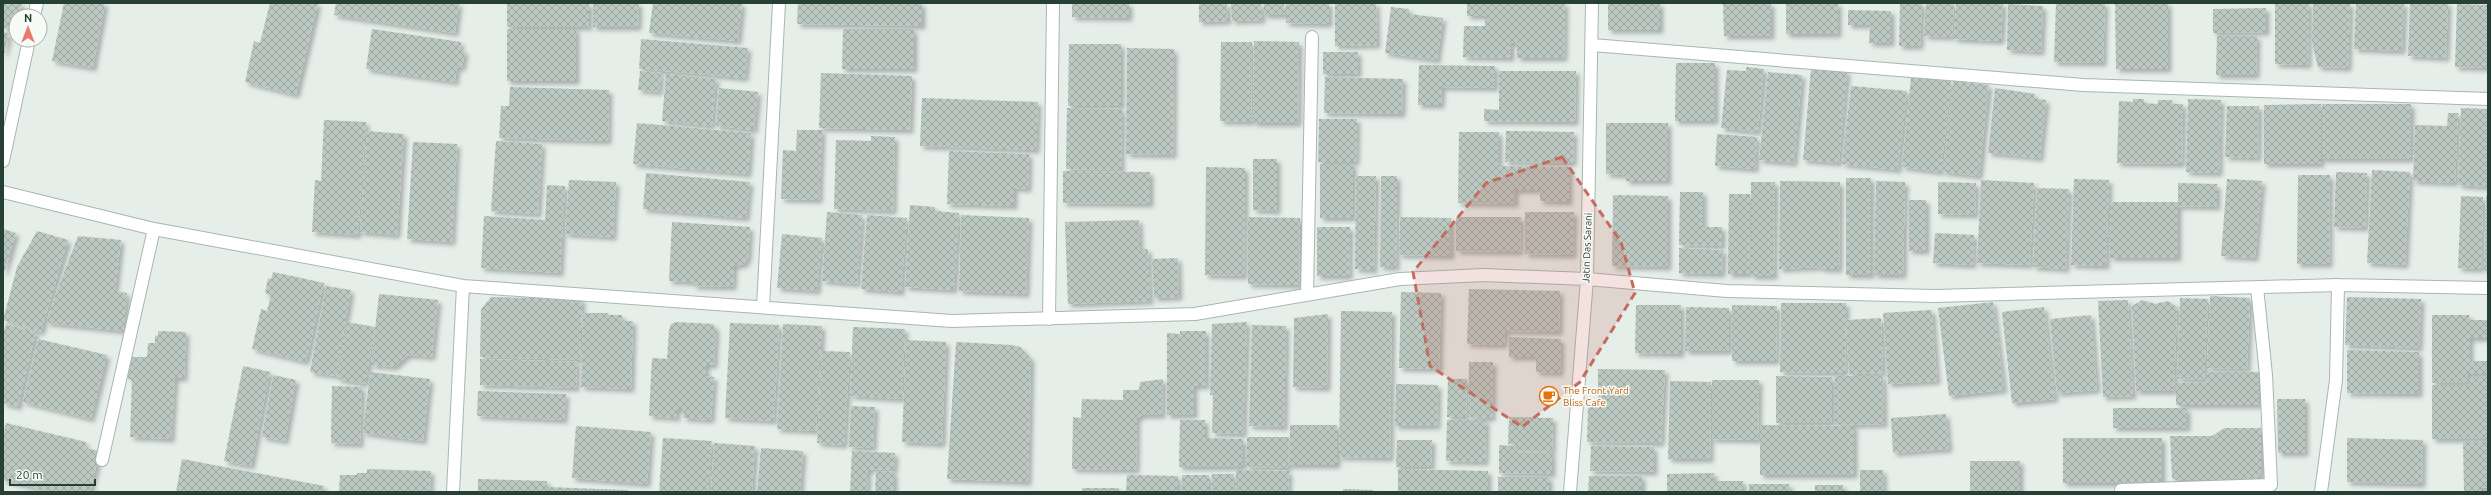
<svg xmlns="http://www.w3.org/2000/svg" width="2491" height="495" font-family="Ubuntu,sans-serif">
<defs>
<pattern id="building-cross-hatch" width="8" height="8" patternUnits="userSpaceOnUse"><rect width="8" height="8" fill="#bcc9c2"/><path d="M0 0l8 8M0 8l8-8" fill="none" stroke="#99a59e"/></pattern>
<filter id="shadow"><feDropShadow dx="3.5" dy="3.5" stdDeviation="2" flood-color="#0004"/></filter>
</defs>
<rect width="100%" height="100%" fill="#e6eeea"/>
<path fill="url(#building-cross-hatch)" filter="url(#shadow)" d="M3 3H22L19 16H16V30L3 28Z
M64 3H105L93 68 52 61Z
M270 3H318L296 95 245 82 254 41 260 43Z
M336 3H459L455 33 334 15Z
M507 3H589V27H507Z
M593 3H639L638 27H593Z
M653 3H742L738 41 649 33Z
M798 3H922V26L797 24Z
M1072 3H1129V18L1072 17Z
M1199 3H1227L1228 21 1199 22Z
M1231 3H1261L1262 20 1232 21Z
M1264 3H1284L1285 15H1264Z
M1286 3H1329V24L1286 23Z
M1335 3H1376L1377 45 1335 46Z
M1467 3H1565L1564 58H1517V43H1511V58L1463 57 1464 26H1485V16H1467Z
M1608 3H1660V30H1608Z
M1723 3H1771V36H1724Z
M1786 3H1838V34H1786Z
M1900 3H1922L1920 46H1899Z
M1926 3H1954L1952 37 1924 36Z
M1956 3H2003L2001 41 1954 39Z
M2056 3H2105L2103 63 2054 62Z
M2115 3H2168V69H2116Z
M2275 3H2309L2308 65 2275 64Z
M2313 3H2350L2348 68 2318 67 2312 42Z
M2356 3H2404L2402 51 2354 49Z
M2410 3H2448L2446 58 2408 56Z
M2008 4 2043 6 2041 52 2007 50Z
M2457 4 2488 5V68L2455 67Z
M1391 7 1409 9V14L1443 18 1437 60 1385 53Z
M2266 8V32L2213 33V9Z
M1848 10 1891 11V43H1869L1870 25H1848Z
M372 29 461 42 460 50 465 51 462 68 457 67 455 82 366 69Z
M507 29H576V81H507Z
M843 29H914V69H842Z
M3 32 9 33 4 55 3 54Z
M2217 36H2257L2256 75H2216Z
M641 39 748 48 745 78 639 69Z
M1254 41 1299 42 1298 123H1253Z
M1221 42H1252L1251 122 1220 121Z
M1069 44H1121V106H1068Z
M1127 48 1174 49 1173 155 1126 154Z
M1323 52H1358V74H1323Z
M1676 63H1715V121H1675Z
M1419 65 1495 66V88L1442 87 1441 105H1418Z
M1746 67 1764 69 1758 132 1721 128 1727 70 1746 71Z
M1811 68 1847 71 1839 163 1803 160Z
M640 71 661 73 659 92 638 90Z
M1499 71H1576L1575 122 1484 121V109L1499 110Z
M1768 72 1802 75 1794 163 1759 160Z
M821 73 912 76 910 130 819 128Z
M666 74 716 79 712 126 662 121Z
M1325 77 1403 79 1402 114 1324 113Z
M1911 77 1951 81 1941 172 1902 167Z
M1953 81 1989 85 1979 176 1943 172Z
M1851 86 1907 91 1898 170 1842 164Z
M510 87 609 90 608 141 499 138 501 106H509Z
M719 88 758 92 754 130 716 126Z
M1995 88 2035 94 2034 98 2046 100 2040 158 1988 153Z
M922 98 1038 102 1036 150 920 146Z
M2133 99H2144V103L2158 104V100H2172V104H2183L2182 164 2117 163 2119 101 2133 102Z
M2188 99 2221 100 2219 173 2186 172Z
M2321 104V164H2264V105Z
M2322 104H2411V159H2322Z
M2227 106H2259L2258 158 2225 157Z
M1067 108 1122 109 1121 170 1066 169Z
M2461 108 2488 109V187L2458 185Z
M2448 113H2458L2455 183 2413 181 2415 125 2447 126Z
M1319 119H1357L1356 162H1318Z
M324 120 366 122 358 235 312 232 315 180 321 181Z
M637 123 751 133 748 174 633 164Z
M1606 123H1668V181H1626V175L1606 174Z
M797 130H822L819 200 781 199 783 150 796 151Z
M367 131 404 134 397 235 360 232Z
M1506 131 1574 132 1573 163 1505 162Z
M1459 132H1499V166L1569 167V202L1540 201V190H1515V204L1458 203Z
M1717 134 1757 137 1755 169 1715 166Z
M871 136 895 137 893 211 834 209 836 140 871 141Z
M496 141 542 144 538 214 491 211Z
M413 142 457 144 452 242 407 239Z
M949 151 1029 154 1028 189 1014 188V206L947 204Z
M1253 159H1277V211L1253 210Z
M1320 164H1353V218H1320Z
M1206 167 1245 168 1244 276 1205 275Z
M2372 170 2410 172 2405 265 2367 263Z
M1063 171 1150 172V204L1063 203Z
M2336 172 2367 173 2365 228 2334 227Z
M646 173 750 182 746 218 643 209Z
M2298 175H2330L2329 264H2297Z
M1356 176H1376L1374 270 1355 269Z
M1381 176H1397L1396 267H1380Z
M1846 178H1871V275H1846Z
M2074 179 2109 180 2106 266 2071 265Z
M2227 179 2262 181 2255 258 2221 256Z
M569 180 616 182 613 237 565 234Z
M1981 180 2034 183 2030 265 1977 263Z
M1780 181 1840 182 1839 269H1821V267L1779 269Z
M1876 181 1905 182 1903 275H1874Z
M1751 182H1775L1774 276H1751Z
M1938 182 1976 183 1975 215 1938 214Z
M2178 183 2217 184V207L2178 206V258H2110V202H2178Z
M547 185 565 186 560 273 481 268 484 216 545 220Z
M2037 188 2069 189 2066 269 2033 267Z
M1680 192H1703V227H1722V246L1679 245Z
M1729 194H1750L1749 274H1728Z
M1613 195 1668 196V267L1612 266Z
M2486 195H2488V271H2484Z
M2461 196 2483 197 2481 269 2458 268Z
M1909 200H1926V251H1909Z
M910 205 935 207V211L959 213 954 290 905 287Z
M827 212 862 215 857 284 822 281Z
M1525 212H1574L1573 255 1525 254Z
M867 215 907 218 901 292 861 289Z
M961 215 1029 218 1026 294 959 291Z
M1248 217 1300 218 1299 285 1248 284Z
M1400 217 1451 218V256L1399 255Z
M1456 217H1521L1520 252 1456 251Z
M1139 220 1140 249H1148L1150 301 1068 304 1065 222Z
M672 222 750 227 748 258 744 264 734 266 733 287 693 286 694 282 669 281Z
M1317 227H1350L1349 276H1317Z
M3 229 16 233 4 273H3Z
M37 231 68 240 41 332 3 320 17 267Z
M1935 233 1974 235 1973 265 1933 263Z
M782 234 822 238 817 291 777 288Z
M78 236 121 240 115 291 127 293 123 331 47 323 48 315Z
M1679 248 1723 250 1722 274 1679 273Z
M1178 258 1179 297 1154 298 1152 259Z
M273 272 324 283 306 362 252 349 261 309 267 311 271 295 265 293 268 278 271 279Z
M326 286 351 290 336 376 310 372Z
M1469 289 1560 291 1559 332 1505 331 1504 345 1467 344Z
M1401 292 1441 293 1439 369 1399 368Z
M379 294 438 300 432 357 408 355 394 367 371 365Z
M2210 296 2250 298 2247 369 2207 368Z
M491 297 582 299 580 360 480 357 481 309Z
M2347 297 2421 299 2419 348 2345 345Z
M2180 298 2208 299 2204 380 2177 379Z
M2128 300 2133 396 2103 397 2098 301Z
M2142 300 2155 304 2168 301 2177 307 2174 391H2136L2132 306Z
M1993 302 2004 390 1949 396 1938 308Z
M1781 303H1846L1845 373 1780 372Z
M1636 305H1681V354L1635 353Z
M1732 305 1777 306 1776 361H1732Z
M1686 307 1729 308V351H1685Z
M2044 307 2055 399 2012 403 2002 312Z
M1932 310 1937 381 1888 384 1883 313Z
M1341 311 1392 312 1390 458 1339 457Z
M583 313H609L608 315H622V321H633L631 389 581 387Z
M1328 314 1327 388 1293 387 1294 318Z
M2091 315 2097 390 2057 393 2050 319Z
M2432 315H2469V320H2488V338H2470V361H2488V374H2468V383H2432Z
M1881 318 1883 373 1849 374 1846 320Z
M347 322 375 327 365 384 337 379Z
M676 322 713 324 716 329 714 365H706V376L714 377 711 420 683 418 684 409H677V418L649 416 652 358 667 359 669 330 671 324Z
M1247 322 1243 434 1212 433 1213 395H1210L1212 324Z
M730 323 779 325 774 421 725 418Z
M6 324 36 332 18 407 3 403V335Z
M783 324 822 326 816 431 777 429Z
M1252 325 1286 326 1284 427 1249 426Z
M853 327 905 329 902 399 850 396Z
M158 331 186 332 184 378H175L171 439 130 437 132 380 128 379 129 357H147L148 343H155V335L158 336Z
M1180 331H1206V386H1194V415H1167V333L1180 334Z
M1509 337 1561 339 1560 373 1536 372V357H1509Z
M38 339 107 355 91 419 23 402Z
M906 340 946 342 942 444 902 442Z
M956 342 1012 345 1020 347 1031 359 1028 482 947 479Z
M2347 350 2419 352V394L2347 393Z
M822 351 850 352 844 445 817 443Z
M480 359 577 362 576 388 480 385Z
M1469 362H1493L1492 418 1468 417Z
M243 366 270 372 251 466 224 461Z
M1598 369 1665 370 1661 443 1587 442 1588 406 1635 407 1598 406Z
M370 372 430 379 423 441 363 433Z
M2207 372H2259V405H2176V383H2207Z
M273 375 296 380 285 441 262 437Z
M1776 376 1832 377V423H1776Z
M1835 376H1883L1884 424 1835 425Z
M2469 377H2488V439H2432V385H2469Z
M1163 379 1162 415H1142L1137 418 1136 470 1072 469 1073 417 1081 418 1082 399 1123 400V390H1139L1140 382Z
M1448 379H1467L1466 417H1447Z
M1712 380H1759L1758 440 1712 439Z
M1670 381 1711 382 1710 459H1668Z
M1396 384 1438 385 1437 426H1395Z
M332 386 362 387 360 444 331 443Z
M478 391 566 394 564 420 477 416Z
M2277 399H2305V453H2278Z
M851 406 875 407 873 448 849 447Z
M2113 408H2187V428H2113Z
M1946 414 1949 449 1893 453 1891 418Z
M1509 417 1553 418 1552 452 1518 451V445L1508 444Z
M1180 420H1205V438L1243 439V467H1179Z
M1447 420H1486L1485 462 1446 461Z
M6 423 86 442 85 448 100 451 90 492H51L3 480V435Z
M1290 425H1337V465H1289Z
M1760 425 1854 426V475H1760Z
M576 426 651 432 647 484 572 478Z
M2224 428H2261V474L2256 478 2252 480H2176L2172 478 2170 436H2212Z
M1247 437H1289L1288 468 1246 467Z
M663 438 712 441 708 492H659Z
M2063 438H2162V483H2063Z
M2347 438 2423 440 2422 484 2347 482Z
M1397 440H1432L1431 467H1396Z
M2463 442H2488V488H2481V492H2464Z
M714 443 755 446 752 492H711Z
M1499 445 1516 446V452L1552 453V474L1499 473Z
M1591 446 1654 447V472L1590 471Z
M761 448 803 451 800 492H757Z
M852 451 895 453 894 470 868 469 867 492H850Z
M182 459 324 486 322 492H176Z
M1970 461H2020V492H1970Z
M367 469 431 471 430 492H335L339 491 340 475H357V473H367Z
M1398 469 1488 471V492H1398Z
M1236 470 1289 471 1288 492H1235Z
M1860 470H1883L1884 492H1860Z
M876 471 894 472V492H875Z
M1714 473V481H1743V492H1654L1667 491V474Z
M1212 474H1234L1233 492H1211Z
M1127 475 1178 476V492H1126Z
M1182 475H1209V492H1182Z
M1589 476H1642V492H1588Z
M1498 477H1549V492H1498Z
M478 479 547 481V492H478Z
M1749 484H1789V492H1749Z
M1815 485H1843V492H1815Z
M548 487 627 490V492H548Z
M1082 488H1119V492H1082Z
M1343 489 1373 490V492H1343Z"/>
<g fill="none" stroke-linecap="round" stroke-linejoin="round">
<defs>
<path id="minor" d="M34 16 37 3
M1592 45 2083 85 2488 99
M3 161 29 40
M3 192 154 229 463 286 952 321 1195 314 1400 279 1484 275 1587 279 1727 291 1935 296 2338 285 2488 288
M1307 295 1312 37
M763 307 779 3
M1049 319 1053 3
M102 460 154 229
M453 492 463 286
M1570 492 1587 279 1592 3
M2121 492V490L2271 485 2266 375 2257 287
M2321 492 2336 380 2338 285"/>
</defs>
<use href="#minor" stroke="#a9b6b0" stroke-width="14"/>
<use href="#minor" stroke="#fff" stroke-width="12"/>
</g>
<path fill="#c46d5e" fill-opacity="0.2" stroke="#c46d5e" stroke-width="3" stroke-dasharray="8 5" stroke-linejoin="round" d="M1562 157 1621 242 1635 293 1580 382 1522 427 1430 366 1413 272 1486 183Z"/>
<defs>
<symbol id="cafe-ring" viewBox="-11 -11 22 22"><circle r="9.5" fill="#f7fbf8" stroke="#e8710a" stroke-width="1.5"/><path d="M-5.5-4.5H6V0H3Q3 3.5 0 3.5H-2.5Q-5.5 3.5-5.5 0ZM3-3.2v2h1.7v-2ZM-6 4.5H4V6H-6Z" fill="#e8710a"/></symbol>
</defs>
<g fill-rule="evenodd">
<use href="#cafe-ring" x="1538" y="385" width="22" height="22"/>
</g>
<g text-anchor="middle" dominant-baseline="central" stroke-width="3" stroke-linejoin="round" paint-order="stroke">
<g font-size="10" fill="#264036" stroke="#f7fbf8">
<text transform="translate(1587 248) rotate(-88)">Jatin Das Sarani</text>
</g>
<g font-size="10" fill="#c56008" stroke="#f7fbf8" text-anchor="start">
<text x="1563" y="390">The Front Yard<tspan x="1563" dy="12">Bliss Cafe</tspan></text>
</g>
</g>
<rect width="2491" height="495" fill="none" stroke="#264036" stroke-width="8"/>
<g transform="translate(28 28)"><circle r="19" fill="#f7fbf8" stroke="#a3b0aa"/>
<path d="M0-3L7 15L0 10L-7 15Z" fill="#eb7868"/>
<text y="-6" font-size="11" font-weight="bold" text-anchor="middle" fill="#264036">N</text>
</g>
<path d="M10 479v6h85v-6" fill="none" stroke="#264036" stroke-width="2"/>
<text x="16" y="479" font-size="12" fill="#264036" stroke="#f7fbf8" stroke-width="3" paint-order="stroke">20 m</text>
</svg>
